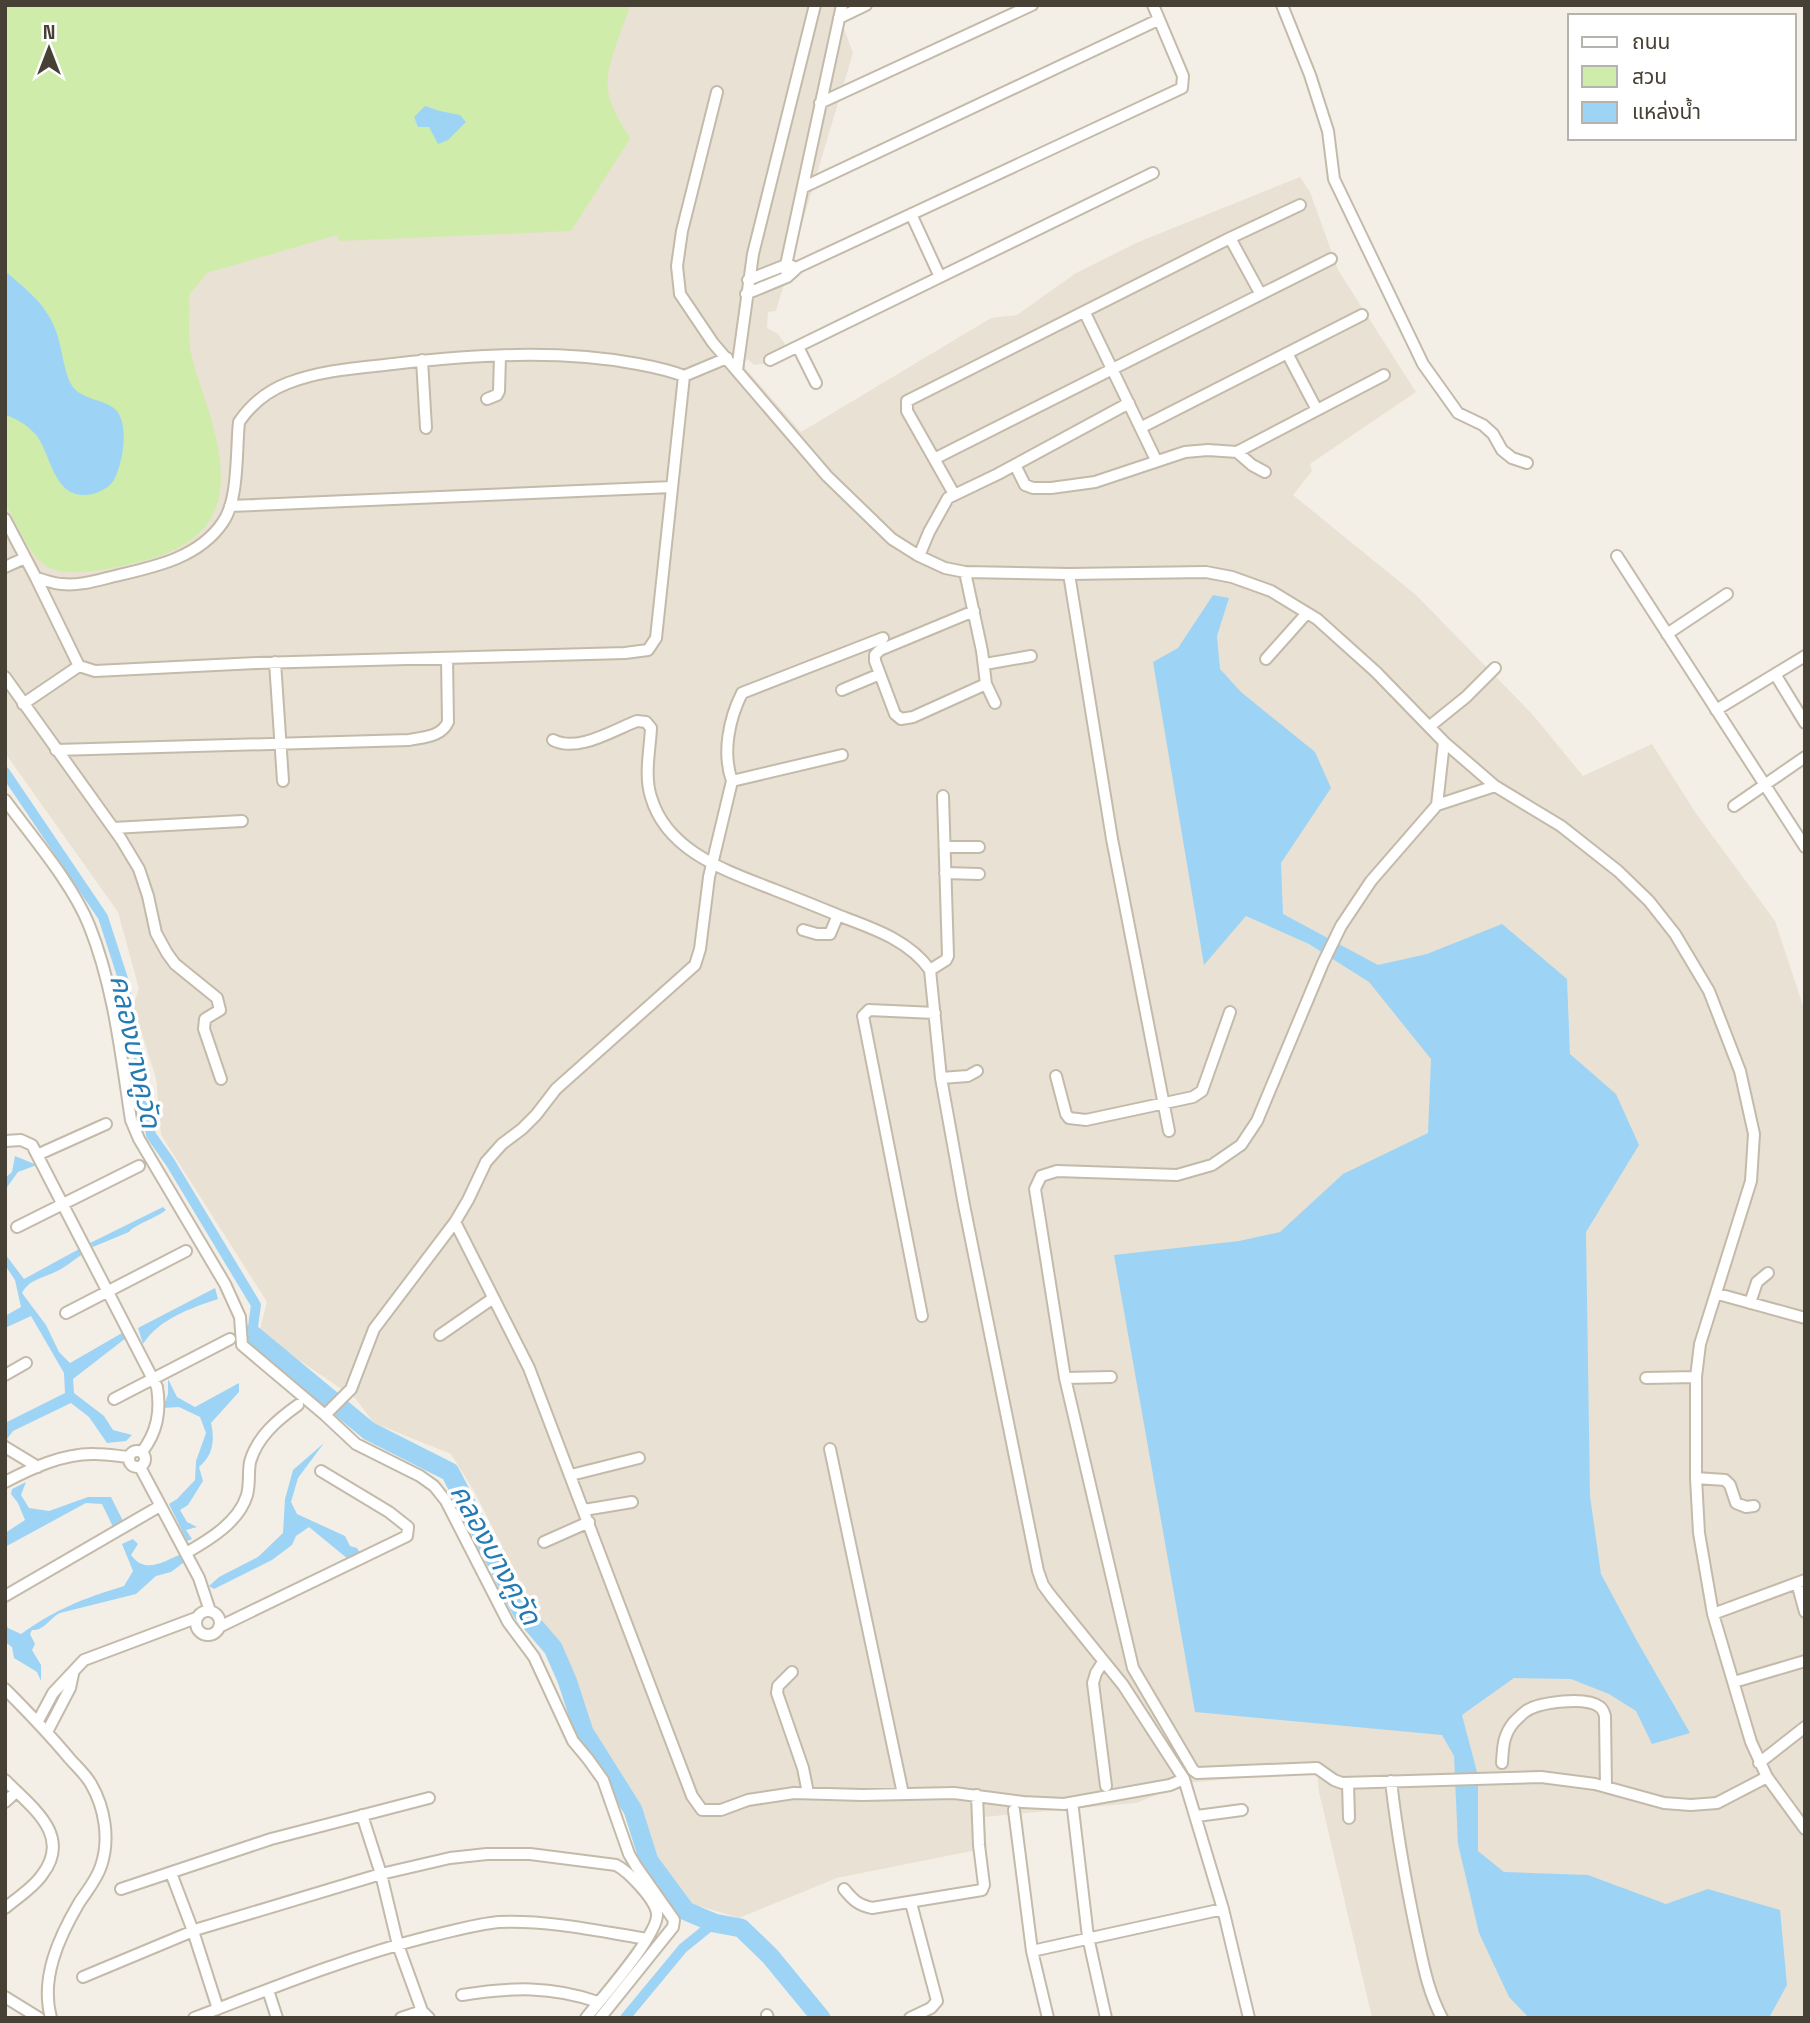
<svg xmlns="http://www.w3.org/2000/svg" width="1810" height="2023" font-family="'Space Grotesk','Noto Sans Thai',sans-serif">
<rect width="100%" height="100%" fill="#f4efe6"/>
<path fill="#e9e1d3" d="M5 5H835L853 53 776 311 768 312 767 328 778 334 785 344 782 354 770 363 754 365 748 359 744 362 746 369 801 432 991 318 1017 315 1076 273 1136 243 1300 177 1310 192 1338 270 1416 392 1310 464 1312 471 1293 495 1416 595 1533 715 1583 776 1652 744 1695 812 1775 921 1805 1012V2018H1372L1319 1792 1317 1771 1187 1783 1136 1803 984 1817 987 1848 837 1878 739 1918 693 1904 656 1855 640 1806 594 1733 574 1677 559 1643 536 1613 474 1491 451 1454 374 1423 355 1398 259 1333 267 1302 161 1135 156 1078 133 1006 139 989 118 912 5 753Z"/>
<path fill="#d0ecab" d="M5 5H630C623 29 605 65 608 90 610 107 622 124 630 139L571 231 339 241 337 235 207 273 189 295C190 312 188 331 190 348 195 376 208 403 214 430 239 526 194 554 106 569 34 581 36 559 5 503Z"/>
<path fill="#9dd4f6" d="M425 106 440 111 460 115 466 122 448 140 438 144 429 127H418L414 117Z
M5 271C26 289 47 305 56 331 62 346 64 375 73 387 83 400 103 399 115 409 130 423 123 463 114 480 109 489 93 496 82 495 53 494 50 452 36 435 27 425 18 419 5 415Z
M1213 595 1229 598 1217 636 1220 669 1241 692 1315 752 1331 788 1281 863 1283 914 1378 965 1427 954 1502 924 1567 979 1570 1054 1616 1094 1639 1145 1586 1232 1590 1496 1601 1574 1637 1641 1690 1733 1652 1744 1636 1711 1609 1694 1571 1679 1514 1678 1462 1715 1478 1776V1851L1504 1872 1588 1875 1666 1904 1708 1889 1780 1910 1787 1985 1769 2018H1529L1509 1997 1479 1933 1458 1844 1454 1756 1442 1735 1195 1712 1114 1255 1239 1241 1280 1232 1343 1174 1428 1133 1431 1059 1369 982 1309 944 1246 916 1204 965 1153 662 1178 648Z
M15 1156 37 1165 18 1172 5 1190V1178L12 1172Z
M163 1207 166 1210C156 1218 134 1225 129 1232L93 1247 90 1243Z
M79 1249 84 1253C75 1259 65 1268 55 1272 41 1279 30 1279 22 1293L46 1325 59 1352 70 1363 122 1333 126 1338 73 1379 74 1393 104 1416 113 1430 132 1435 126 1441 107 1443 89 1417 71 1403 13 1431 7 1439 18 1455 5 1449V1423L65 1393 64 1373 31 1316 5 1328V1316L21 1307 15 1280 5 1265V1254L24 1279Z
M215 1288 218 1299C191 1308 159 1319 143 1344L138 1328Z
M168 1379 177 1397 195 1407 239 1383V1392L211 1423C215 1441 213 1455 199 1467L203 1481 188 1505 180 1510 187 1522 197 1527 186 1530 192 1539 187 1541 169 1504 177 1499 195 1480 196 1461 206 1433 200 1417 179 1407 163 1408 168 1394Z
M324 1443 298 1478 291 1502 297 1514 345 1536 350 1546 357 1548 360 1553 348 1559 309 1527 296 1536 292 1545 272 1560 214 1589 209 1586 219 1577 258 1557 283 1533 285 1499 293 1470Z
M26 1482 21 1495 29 1508 49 1511 88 1497H111L123 1521 114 1529 102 1504 86 1503 5 1547V1533L25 1520 18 1503 11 1494 12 1489Z
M133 1539 138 1544 131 1555C145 1575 165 1561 183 1553L187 1560 171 1572 156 1576 136 1594 60 1613C50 1618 44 1631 32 1630L30 1634 35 1644 32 1650 41 1665V1681L37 1672 14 1658 12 1647 5 1642V1623L8 1628 21 1634C58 1608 82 1599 124 1586L133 1571 122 1544Z"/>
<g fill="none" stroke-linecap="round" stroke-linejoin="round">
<path stroke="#9dd4f6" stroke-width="10" d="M5 772 103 917 126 988 127 1011 138 1053 151 1135 170 1162 256 1305 252 1334
M625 2018 683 1948 714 1923"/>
<path stroke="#9dd4f6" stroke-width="19" d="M252 1334 369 1431 450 1472 522 1612 553 1648 567 1680 584 1732 633 1810 649 1861 686 1911 714 1923 741 1928 770 1956 821 2018"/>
<defs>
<path id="minor" d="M1282 5 1310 75 1328 131 1334 179 1423 364 1458 413 1483 425 1493 434 1502 450 1512 458 1527 463
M839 18 866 5
M717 92 682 231 677 266 680 294 713 343 827 476 892 539 919 556 945 568 965 572 1069 574 1206 572 1232 577 1271 591 1317 619 1376 672 1444 742 1495 786 1561 826 1618 871 1649 901 1675 934 1709 991 1740 1071 1754 1134 1751 1181 1700 1344 1696 1377V1478L1699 1533 1713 1614 1751 1742 1767 1777 1805 1829
M820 103 1032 5
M804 187 1158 20
M911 214 940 277
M1230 238 1260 293
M787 277 786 265 842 5
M748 280 786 265 792 266
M746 294 787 277 798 267 1182 88 1183 76 1153 5
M1085 313 1156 460
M798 347 816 383
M1287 353 1317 410
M422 360 426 428
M770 360 1153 173
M737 370 753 254 815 5
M487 399 497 395 499 391 500 356
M1142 427 1362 315
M1237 452 1252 465 1265 472
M934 459 1331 259
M1015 465 1025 485 1033 488H1051L1095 482 1185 452 1208 450 1237 452 1384 375
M954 494 907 411V401L1230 238 1300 205
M230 506 672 487
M5 519 36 578C45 580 54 584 62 584 80 586 98 580 115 576 154 567 199 558 223 522 239 499 236 450 239 422 252 403 267 391 288 383 322 370 357 368 393 364 474 355 557 349 638 364 654 367 669 370 684 376L727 358
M919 556 929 532 948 498 998 474 1129 403
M1617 556 1805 847
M5 567 25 558
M965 572 982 651 986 684 995 703
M1069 574 1112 839 1169 1131
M36 578 79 666 95 671 257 663 625 653 648 650 656 638 684 376
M974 611 880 650 875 655V661L895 714 901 719 913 717 986 684
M1667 634 1727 594
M1266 659 1307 613
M275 662 283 781
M985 664 1031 656
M1775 674 1805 723
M5 677 121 839 139 869 148 896 156 933 167 953 175 964 217 998 220 1010 205 1019 204 1029 221 1079
M842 690 880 674
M23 704 79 666
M1716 710 1805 656
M1430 726 1466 697 1495 668
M553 740C578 753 613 730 637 721L646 722 651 728C650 750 644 775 651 797 667 852 727 871 775 890 796 898 818 907 840 916 872 928 909 940 930 970L941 1078 964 1205 1038 1571 1043 1585 1051 1596 1123 1685 1184 1779 1223 1909 1249 2018
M56 750 409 740C424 737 441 737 448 722L447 658
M732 781 842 755
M1495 786 1437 805 1371 881 1341 926 1323 963 1257 1121 1241 1145 1212 1165 1177 1175 1057 1171 1041 1176 1035 1189 1065 1378 1133 1668 1193 1770 1197 1773 1317 1768 1334 1780 1342 1783 1541 1777 1595 1784 1664 1803 1691 1805 1717 1803 1767 1777
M5 800C33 838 72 883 89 925 114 987 121 1055 131 1120L139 1139 225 1284 240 1317 242 1345 325 1415 356 1444 420 1476 434 1486 446 1501 508 1622 534 1657 573 1741 588 1759 603 1780 629 1854 636 1866 674 1920 673 1927 600 2018
M1437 805 1444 742
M1734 806 1805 757
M113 828 242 821
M945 847H979
M945 873 979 874
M803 930 817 934H830L838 915
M930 970 946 960 948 956 943 796
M1056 1076 1066 1114 1069 1118 1086 1120 1193 1097 1202 1091 1230 1012
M941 1078 968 1076 977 1071
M5 1141 21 1140 32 1145 157 1387C161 1412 157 1432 142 1452
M37 1155 106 1124
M455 1222 529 1368 692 1796 702 1810H721L748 1800 794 1793 862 1795 954 1793 1023 1802 1064 1804 1170 1785 1184 1779
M17 1227 139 1166
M1718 1294 1805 1318
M1750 1303 1757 1282 1768 1273
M66 1313 186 1251
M922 1316 863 1016 869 1010 935 1013
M440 1335 492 1299
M5 1375 26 1363
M1065 1378 1111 1377
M1646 1378 1696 1377
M114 1399 230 1339
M325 1415 351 1389 374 1329 455 1222 468 1200 486 1162 502 1144 522 1129 536 1115 556 1089 695 965 700 949 709 877 732 781C722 753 729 719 742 693L883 638
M5 1447 38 1467
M830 1449 903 1794
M129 1459a8 8 0 1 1 16 0a8 8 0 1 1-16 0Z
M140 1467 199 1578 210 1611
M571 1475 639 1458
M1696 1478 1725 1480 1730 1485 1736 1503 1746 1507 1754 1506
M5 1482C32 1468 64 1453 95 1454 106 1454 118 1456 129 1457
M584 1510 632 1502
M544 1542 589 1522
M186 1553C209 1540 239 1522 247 1495 250 1484 248 1473 250 1462 257 1437 277 1420 298 1405
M1797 1583 1805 1612
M5 1596 160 1506
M196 1623a12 12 0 1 1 24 0a12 12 0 1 1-24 0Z
M1713 1614 1805 1580
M219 1627 407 1536 408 1527 389 1512 321 1471
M1103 1662 1096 1673 1093 1683 1106 1786
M792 1672 778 1686 777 1693 803 1768 808 1793
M1734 1682 1805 1661
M5 1689C28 1712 50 1735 70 1759 77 1767 86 1775 91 1784 105 1808 110 1840 101 1866 97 1879 87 1891 79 1903 59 1937 40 1978 51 2018
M38 1721 53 1693 84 1660 196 1618
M47 1732 70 1688 73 1674
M1502 1763C1503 1747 1503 1735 1514 1722 1517 1719 1522 1714 1526 1711 1540 1702 1586 1696 1600 1707 1603 1709 1604 1713 1605 1716L1606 1787
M1759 1763 1805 1727
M5 1780C31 1807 73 1835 42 1875 33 1888 17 1898 5 1908
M1391 1781C1397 1834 1406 1884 1417 1936 1423 1964 1428 1992 1442 2018
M1348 1783 1349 1818
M5 1802 16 1792
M1073 1809 1088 1937 1106 2018
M1014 1810 1032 1951 1048 2018
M362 1815 381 1874 398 1945 422 2011 429 2018
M1197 1816 1242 1810
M171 1873 193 1931 218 2009
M121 1889 271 1839 429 1798
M844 1889C853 1900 858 1905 872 1908L982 1890 984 1885 979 1845 977 1795
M1032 1951 1223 1909
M83 1977 198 1929 381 1874 450 1858 487 1854H530L616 1865C628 1871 656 1900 657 1914 659 1934 600 2000 586 2018
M268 1990 277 2018
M462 1995C511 1987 552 1986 598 2002
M5 1997 39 2018
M767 2015 768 2018
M194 2018C272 1988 351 1956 431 1936 453 1931 476 1924 499 1922 549 1920 599 1931 647 1939
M401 2018 422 2011
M910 2018 931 2008 937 2001 911 1903"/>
</defs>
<use href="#minor" stroke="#c3baaa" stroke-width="14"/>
<use href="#minor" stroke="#fff" stroke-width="10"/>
</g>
<g text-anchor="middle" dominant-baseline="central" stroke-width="7" stroke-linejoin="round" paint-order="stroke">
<g font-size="28" font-style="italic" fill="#247ab3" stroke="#fff">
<text transform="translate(136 1051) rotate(78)">คลองบางคูวัด</text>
<text transform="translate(496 1554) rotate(61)">คลองบางคูวัด</text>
</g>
</g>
<rect width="1810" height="2023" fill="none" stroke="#474034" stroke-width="14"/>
<rect x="1568" y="14" width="228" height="126" fill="#ffffff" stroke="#b5b3ae" stroke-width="2"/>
<rect x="1582" y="37" width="35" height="10" fill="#ffffff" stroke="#b5b3ae" stroke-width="2"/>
<text x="1632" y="49" font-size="21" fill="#474034">ถนน</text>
<rect x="1582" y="66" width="35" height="21" fill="#d0ecab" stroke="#b5b3ae" stroke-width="2"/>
<text x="1632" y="84" font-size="21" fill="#474034">สวน</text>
<rect x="1582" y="102" width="35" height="21" fill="#9dd4f6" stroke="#b5b3ae" stroke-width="2"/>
<text x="1632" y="119" font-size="21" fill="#474034">แหล่งน้ำ</text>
<g transform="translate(49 49)" stroke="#ffffff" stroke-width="5" paint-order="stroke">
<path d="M0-5L12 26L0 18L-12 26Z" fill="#474034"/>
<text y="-10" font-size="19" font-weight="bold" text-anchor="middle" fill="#474034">N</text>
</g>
</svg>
